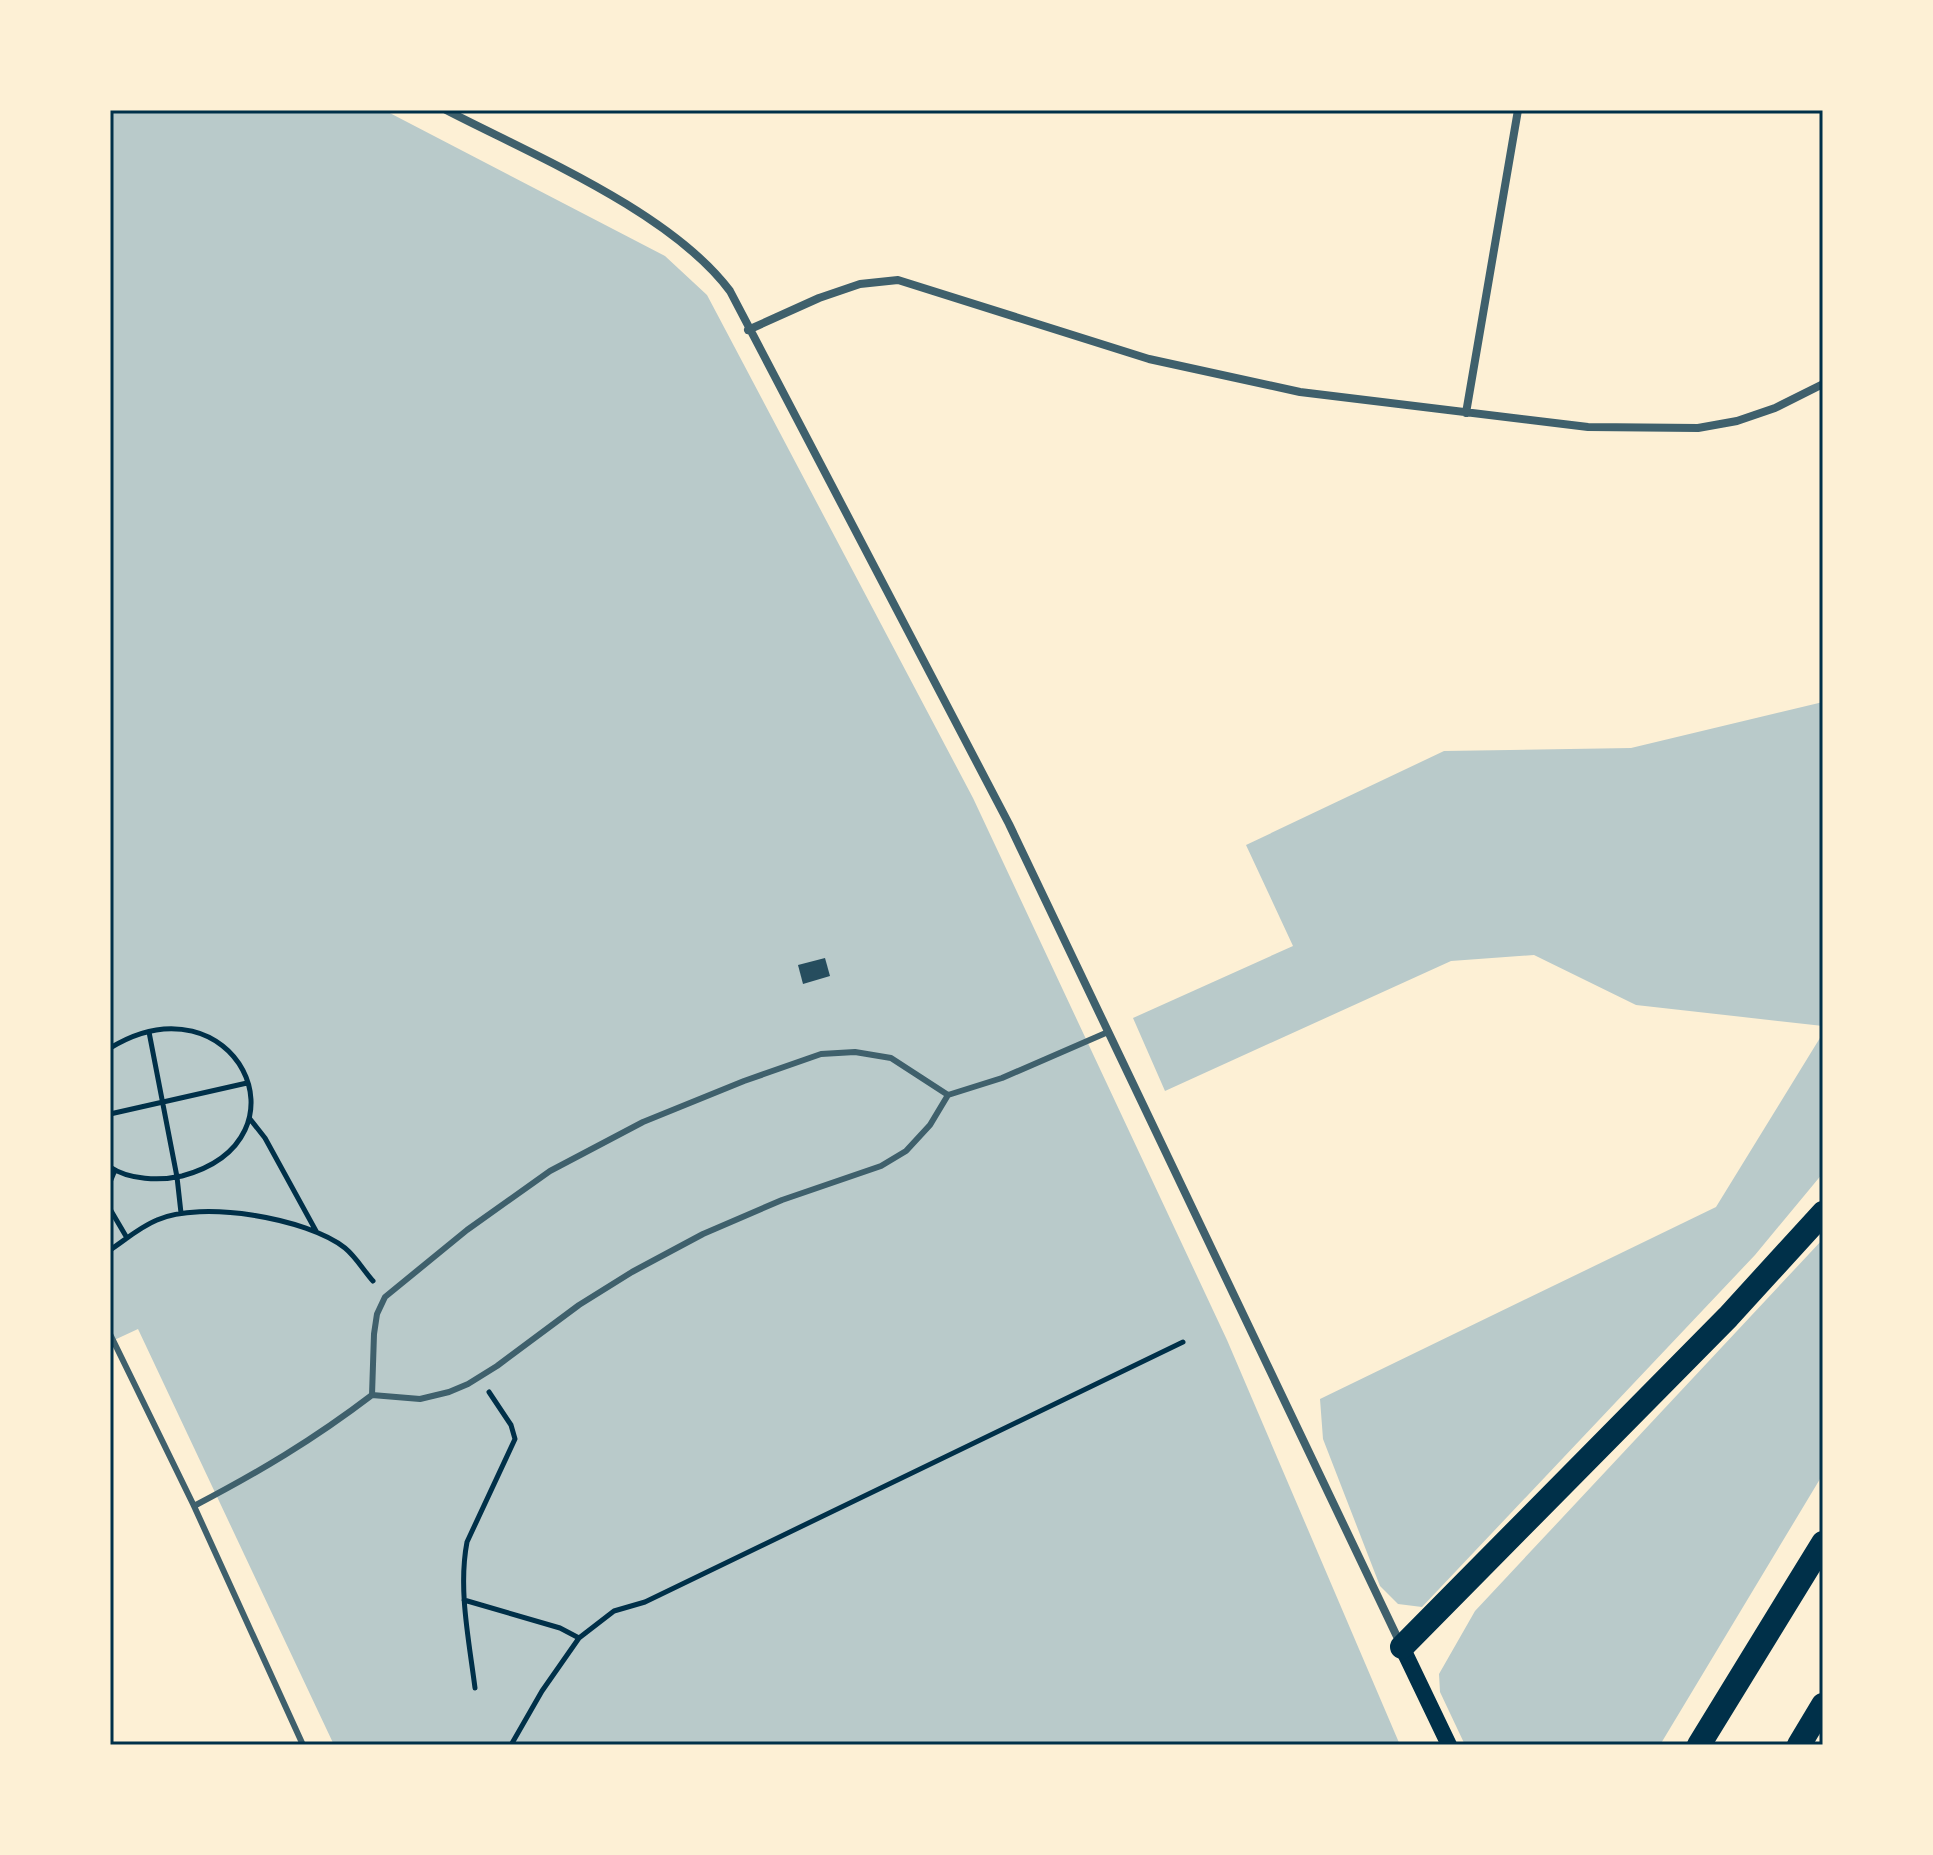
<svg xmlns="http://www.w3.org/2000/svg" width="1933" height="1855" font-family="Cabin,sans-serif">
<rect width="100%" height="100%" fill="#fdf0d5"/>
<path fill="#b9caca" d="M110 110H384L665 256 707 295 973 798 1227 1340 1400 1745H334L138 1329 110 1342Z
M1823 702V1026L1636 1005 1534 955 1451 961 1165 1091 1133 1018 1293 946 1246 845 1444 751 1631 748Z
M1823 1033V1173L1755 1255 1422 1607 1398 1604 1380 1586 1323 1439 1320 1399 1716 1207Z
M1823 1239V1474L1660 1745H1465L1440 1692 1439 1674 1475 1611Z"/>
<path fill="#264d5e" d="M825 958 830 976 803 984 798 965Z"/>
<g fill="none" stroke-linecap="round" stroke-linejoin="round">
<path stroke="#003049" stroke-width="5" d="M149 1032 177 1177 181 1213
M110 1048C233 973 317 1139 182 1176 160 1181 129 1180 110 1167
M110 1114 247 1083
M250 1119 265 1138 316 1231
M110 1182 115 1170
M110 1209 127 1238
M110 1250C125 1240 140 1227 157 1220 201 1200 307 1218 345 1248 356 1257 364 1271 373 1281
M464 1600 560 1628 579 1638
M475 1688C469 1640 458 1589 467 1542L515 1439 511 1425 489 1392
M511 1745 542 1691 579 1638 614 1611 645 1602 1183 1342"/>
<path stroke="#3f606c" stroke-width="6" d="M948 1095 1002 1078 1108 1032
M110 1334 194 1506 303 1745
M194 1506C259 1472 313 1440 372 1395L420 1399 449 1392 468 1384 497 1366 579 1305 632 1272 703 1234 782 1200 881 1166 906 1151 930 1125 948 1095 891 1058 855 1052 821 1054 744 1081 643 1122 550 1171 467 1230 385 1297 377 1314 374 1334 372 1395"/>
<path stroke="#3f606c" stroke-width="8" d="M446 110C533 155 671 212 730 291L1009 824 1401 1645
M748 330 819 298 860 284 898 280 1149 359 1300 392 1588 427 1698 428 1737 421 1775 408 1823 384
M1466 413 1518 110"/>
<path stroke="#003049" stroke-width="16" d="M1402 1647 1449 1745"/>
<path stroke="#003049" stroke-width="24" d="M1402 1647 1728 1317 1823 1213
M1699 1745 1823 1543
M1799 1745 1823 1705"/>
</g>
<rect width="1933" height="1855" fill="none" stroke="#fdf0d5" stroke-width="224"/>
<rect x="112" y="112" width="1709" height="1631" fill="none" stroke="#003049" stroke-width="3"/>
</svg>
